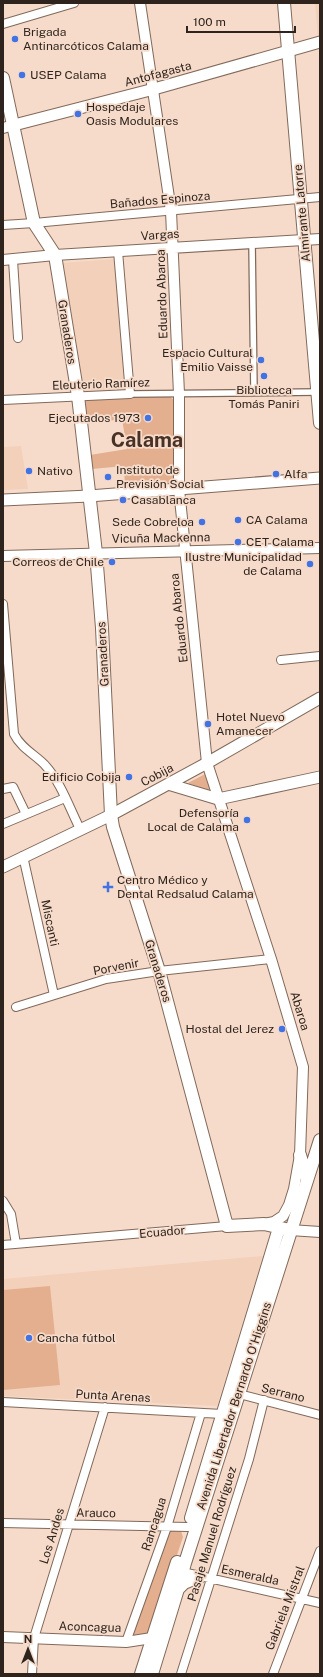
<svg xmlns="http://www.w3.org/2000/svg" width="323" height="1677" font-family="'Public Sans',sans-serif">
<rect width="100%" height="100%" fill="#f7dbca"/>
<path fill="#f3d0ba" d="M315 3H320V39H318Z
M115 259 129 389 81 393 61 263Z
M21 446 28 489 3 490V447Z
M263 1256 217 1406 3 1396V1279Z"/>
<path fill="#e3af8e" d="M170 397 174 400 175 483 170 486 125 489 124 466 92 469 90 455 127 449 122 419 85 424 82 398Z
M207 773 212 792 188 783Z
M50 1286 60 1385 3 1390V1290Z
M167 1527 181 1531 183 1537 149 1639 126 1642Z"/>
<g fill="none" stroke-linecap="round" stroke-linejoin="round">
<defs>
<path id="pedestrian" d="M252 242 254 392
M130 394 318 392"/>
<path id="minor" d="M3 24 74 3
M3 225 34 223 320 197
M13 260 18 338
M3 400 130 394 118 251
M3 604 14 734C21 748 34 754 44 764 61 782 69 807 80 829
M281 660 320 656
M3 789 13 787 26 814
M3 824 65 798
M23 856 54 995
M16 1007 106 979 159 971 271 959
M3 1201 11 1214 16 1244
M3 1245 227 1226
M239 1394 320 1415
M3 1402 222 1414
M3 1523 188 1527
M178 1571 320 1603
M126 1642 167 1527 201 1413
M32 1674 34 1638 105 1407
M181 1674 249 1459 264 1400
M273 1674 320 1551"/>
<path id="tertiary" d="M140 3 171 211 179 394V489L207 763 271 959 303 1067 300 1155 294 1189 289 1205 283 1216 274 1222 264 1224
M3 128 14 125
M3 260 55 255 320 239
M3 556 320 548
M290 1230 320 1232
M3 1637 126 1642 152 1638"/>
<path id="secondary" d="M14 125 154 89 320 42
M3 500 89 496 320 478
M168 784 218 799 320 777
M3 867 111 815 207 763 320 698"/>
<path id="primary" d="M284 3 320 423
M3 78 34 223 55 255 78 396 96 553 102 628 111 815 113 827 159 971 227 1226 264 1224 290 1230
M300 1155 307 1179
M191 1518 279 1228
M178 1589 184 1583 201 1576
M141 1674 177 1562
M152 1674 178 1589 185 1563 320 1140"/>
</defs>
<use href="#pedestrian" stroke="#81695a" stroke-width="8"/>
<use href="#minor" stroke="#81695a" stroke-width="10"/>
<use href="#tertiary" stroke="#81695a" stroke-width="12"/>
<use href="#secondary" stroke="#81695a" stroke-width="13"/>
<use href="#primary" stroke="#81695a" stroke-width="14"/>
<use href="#pedestrian" stroke="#fff" stroke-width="5.5"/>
<use href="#minor" stroke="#fff" stroke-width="8"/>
<use href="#tertiary" stroke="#fff" stroke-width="10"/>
<use href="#secondary" stroke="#fff" stroke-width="11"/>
<use href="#primary" stroke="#fff" stroke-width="12"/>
</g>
<g fill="#4173e4" stroke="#f7dbca" stroke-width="1.5">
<circle cx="15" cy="39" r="4"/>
<circle cx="22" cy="75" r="4"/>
<circle cx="78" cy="114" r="4"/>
<circle cx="261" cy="360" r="4"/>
<circle cx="264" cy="376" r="4"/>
<circle cx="148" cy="418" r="4"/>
<circle cx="29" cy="471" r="4"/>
<circle cx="276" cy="474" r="4"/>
<circle cx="108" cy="477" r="4"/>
<circle cx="123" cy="500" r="4"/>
<circle cx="238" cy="520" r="4"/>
<circle cx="202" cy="522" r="4"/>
<circle cx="238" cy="542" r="4"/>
<circle cx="112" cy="562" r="4"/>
<circle cx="310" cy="564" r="4"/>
<circle cx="208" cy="724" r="4"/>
<circle cx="129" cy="777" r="4"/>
<circle cx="247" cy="820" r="4"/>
<path d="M106 881h4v4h4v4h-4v4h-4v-4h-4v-4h4z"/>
<circle cx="282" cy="1029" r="4"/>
<circle cx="29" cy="1338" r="4"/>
</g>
<g text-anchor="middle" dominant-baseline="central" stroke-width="3.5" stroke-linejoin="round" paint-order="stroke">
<g font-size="12" fill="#2e241d" stroke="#f7dbca" text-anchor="start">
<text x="23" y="32">Brigada<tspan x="23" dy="14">Antinarcóticos Calama</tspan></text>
<text x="30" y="75">USEP Calama</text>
<text x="86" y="107">Hospedaje<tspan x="86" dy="14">Oasis Modulares</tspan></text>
<text x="253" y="353" text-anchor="end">Espacio Cultural<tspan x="253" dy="14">Emilio Vaisse</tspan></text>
<text x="264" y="390" text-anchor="middle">Biblioteca<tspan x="264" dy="14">Tomás Paniri</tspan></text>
<text x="140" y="418" text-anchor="end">Ejecutados 1973</text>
<text x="116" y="470">Instituto de<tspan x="116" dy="14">Previsión Social</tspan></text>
<text x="37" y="471">Nativo</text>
<text x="284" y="474">Alfa</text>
<text x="131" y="500">Casablanca</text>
<text x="246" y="520">CA Calama</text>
<text x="194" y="522" text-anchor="end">Sede Cobreloa</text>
<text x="246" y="542">CET Calama</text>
<text x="302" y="557" text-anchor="end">Ilustre Municipalidad<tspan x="302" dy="14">de Calama</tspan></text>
<text x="104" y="562" text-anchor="end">Correos de Chile</text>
<text x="216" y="717">Hotel Nuevo<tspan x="216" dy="14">Amanecer</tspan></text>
<text x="121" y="777" text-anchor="end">Edificio Cobija</text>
<text x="239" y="813" text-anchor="end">Defensoría<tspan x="239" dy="14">Local de Calama</tspan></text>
<text x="117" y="880">Centro Médico y<tspan x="117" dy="14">Dental Redsalud Calama</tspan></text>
<text x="274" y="1029" text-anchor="end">Hostal del Jerez</text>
<text x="37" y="1338">Cancha fútbol</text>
</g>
<g font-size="12" fill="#2e241d" stroke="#f7dbca">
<text transform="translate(158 74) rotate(-15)">Antofagasta</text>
<text transform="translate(160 200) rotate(-5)">Bañados Espinoza</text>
<text transform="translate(302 213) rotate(-95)">Almirante Latorre</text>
<text transform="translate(160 235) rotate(-4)">Vargas</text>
<text transform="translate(162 294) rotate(-92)">Eduardo Abaroa</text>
<text transform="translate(67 332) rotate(81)">Granaderos</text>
<text transform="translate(101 384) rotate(-2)">Eleuterio Ramírez</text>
<text transform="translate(161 538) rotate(-1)">Vicuña Mackenna</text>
<text transform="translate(179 618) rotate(-96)">Eduardo Abaroa</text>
<text transform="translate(103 654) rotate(-93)">Granaderos</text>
<text transform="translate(157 775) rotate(-28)">Cobija</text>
<text transform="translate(50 923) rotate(78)">Miscanti</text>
<text transform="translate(116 967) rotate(-11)">Porvenir</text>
<text transform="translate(158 971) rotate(73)">Granaderos</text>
<text transform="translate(300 1011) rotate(73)">Abaroa</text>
<text transform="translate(162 1232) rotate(-5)">Ecuador</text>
<text transform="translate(283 1393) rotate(14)">Serrano</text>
<text transform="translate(113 1396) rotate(3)">Punta Arenas</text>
<text transform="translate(234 1406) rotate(-72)">Avenida Libertador Bernardo O'Higgins</text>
<text transform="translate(96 1513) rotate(1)">Arauco</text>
<text transform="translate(154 1524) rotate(-72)">Rancagua</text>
<text transform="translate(212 1534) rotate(-73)">Pasaje Manuel Rodríguez</text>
<text transform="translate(52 1536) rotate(-73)">Los Andes</text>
<text transform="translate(250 1575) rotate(12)">Esmeralda</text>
<text transform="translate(285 1608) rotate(-69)">Gabriela Mistral</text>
<text transform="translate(90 1627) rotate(2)">Aconcagua</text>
</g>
<g font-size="20" font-weight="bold" fill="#483225" stroke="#f7dbca">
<text x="147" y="440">Calama</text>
</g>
</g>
<rect width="323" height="1677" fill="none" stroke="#2e241d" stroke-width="8"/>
<g transform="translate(28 1649)" stroke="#f7dbca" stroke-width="3" paint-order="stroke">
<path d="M0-3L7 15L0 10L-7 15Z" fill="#2e241d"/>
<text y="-6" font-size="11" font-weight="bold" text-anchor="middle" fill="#2e241d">N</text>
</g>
<path d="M187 26v6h108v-6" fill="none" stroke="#2e241d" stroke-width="2"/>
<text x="193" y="26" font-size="12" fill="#2e241d" stroke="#f7dbca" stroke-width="3" paint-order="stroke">100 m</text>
</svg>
